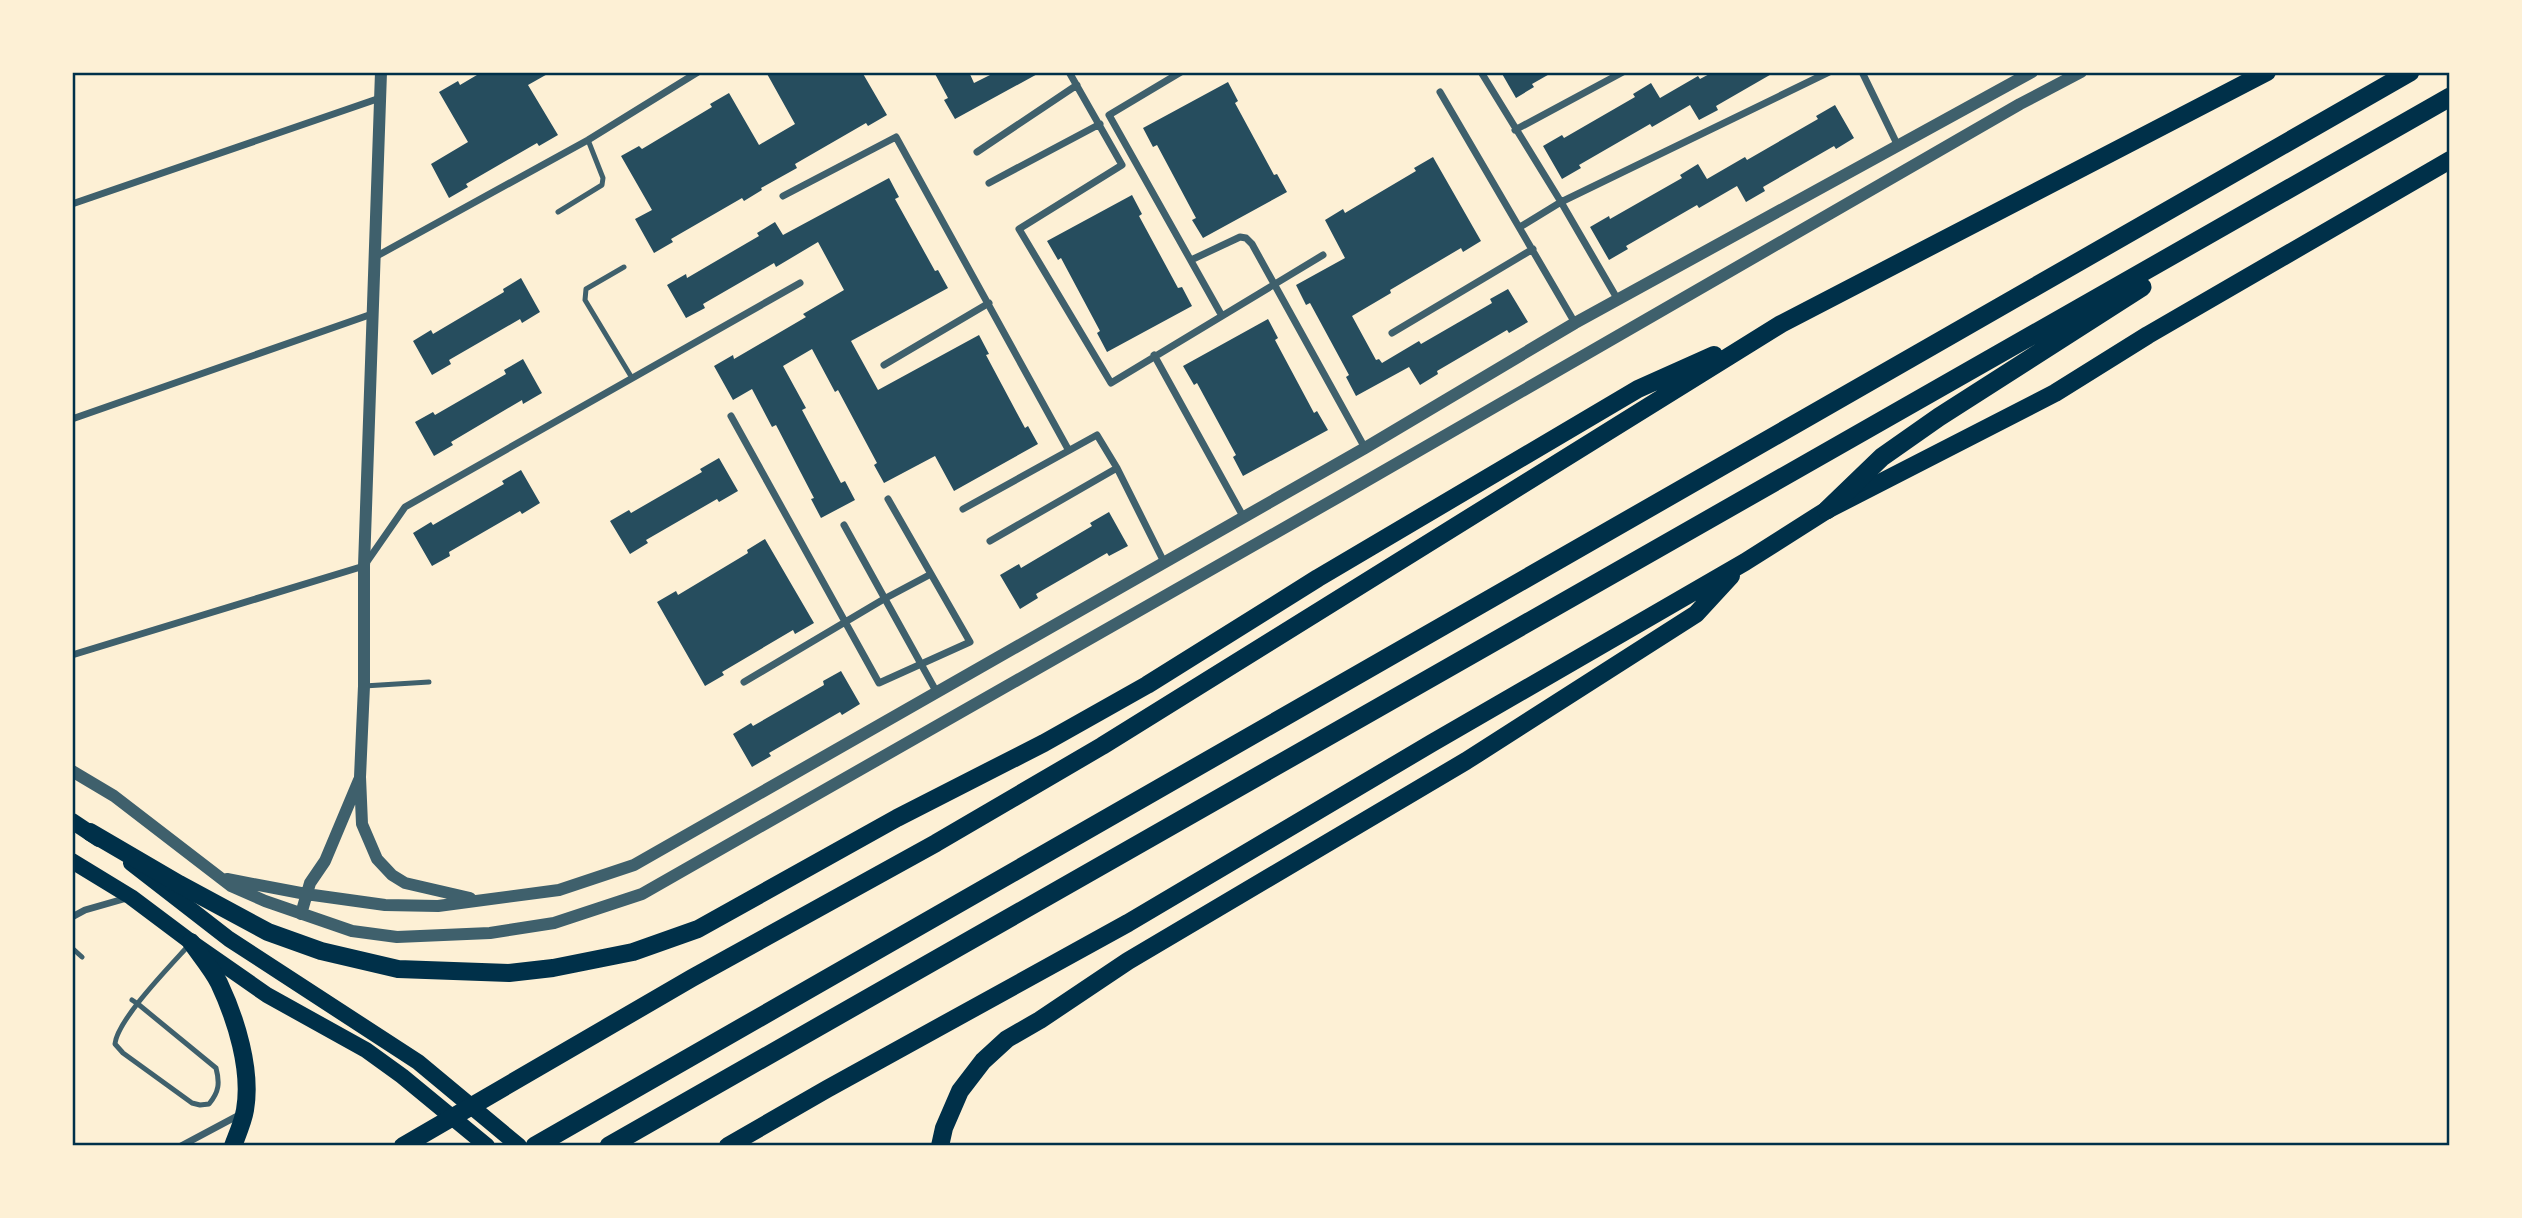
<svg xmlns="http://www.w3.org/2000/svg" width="2522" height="1218" font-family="Jost,sans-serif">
<rect width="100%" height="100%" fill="#fdf0d5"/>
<path fill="#264d5e" d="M482 72H551L528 85 558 135 539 146 537 143 466 184 468 187 449 198 431 164 468 142 439 92 458 81 460 85Z
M766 72H862L887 115 868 126 866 123 795 164 797 168 761 188 762 190 744 201 742 198 671 239 673 242 654 253 635 219 652 210 621 156 639 146 642 149 712 107 710 104 729 93 759 145 795 124Z
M934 72H969L974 83 996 72H1041L955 119 944 100 948 98Z
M1501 72H1553L1532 84 1534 87 1516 98Z
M1713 72H1775L1716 106 1718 110 1699 120 1690 105 1652 127 1650 124 1579 165 1581 168 1562 179 1543 146 1562 135 1564 138 1635 97 1633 94 1651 83 1660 98 1698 76 1700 79Z
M1228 82 1238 101 1235 103 1274 175 1277 174 1287 192 1203 238 1192 220 1196 218 1157 145 1153 147 1143 128Z
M1835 105 1854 138 1836 149 1834 146 1763 187 1765 191 1746 202 1737 186 1699 208 1697 205 1626 246 1628 249 1609 260 1590 227 1609 216 1610 219 1682 178 1680 175 1698 164 1707 179 1745 157 1747 160 1818 119 1816 116Z
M1433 157 1481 241 1463 252 1461 248 1390 290 1391 293 1352 316 1376 360 1379 359 1382 363 1419 341 1421 344 1492 303 1490 299 1508 289 1528 322 1509 333 1507 330 1437 371 1438 374 1420 385 1409 367 1356 396 1346 377 1349 375 1310 303 1306 305 1296 285 1345 258 1325 220 1343 209 1345 213 1416 171 1414 168Z
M889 178 899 197 895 199 935 271 938 270 948 288 851 341 878 390 979 335 989 354 986 355 1025 428 1028 426 1038 444 954 491 935 456 884 483 874 465 877 463 838 390 835 392 812 349 783 366 806 408 802 410 841 483 845 481 855 500 821 518 811 499 814 498 776 425 772 427 752 389 733 400 714 366 733 355 734 359 806 317 803 314 844 290 818 242 776 267 774 263 703 304 705 308 686 318 667 285 686 274 687 278 759 236 757 233 775 222 783 235Z
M1132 195 1142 214 1139 216 1178 288 1182 287 1192 306 1107 352 1097 333 1100 331 1061 258 1058 260 1047 241Z
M521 278 540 312 522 323 520 319 449 360 451 364 432 375 413 341 431 330 433 334 504 292 503 289Z
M1268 319 1278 338 1275 340 1314 413 1317 411 1328 430 1243 476 1233 457 1236 455 1197 383 1194 385 1183 366Z
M523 359 542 393 523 404 522 400 451 442 453 445 434 456 415 422 433 412 435 415 506 374 504 370Z
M719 458 738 491 719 502 717 499 646 540 648 543 630 554 610 521 629 510 631 513 702 472 700 469Z
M521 470 540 503 522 514 520 511 449 552 450 556 432 566 413 533 431 522 433 525 504 484 502 481Z
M1109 512 1128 546 1109 556 1107 553 1036 594 1038 598 1020 609 1000 575 1019 564 1021 568 1092 526 1090 523Z
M765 539 814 623 795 634 793 630 722 672 724 675 705 686 657 602 676 591 678 595 748 553 747 550Z
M841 671 860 704 842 715 840 712 769 753 771 756 752 767 733 734 751 723 753 726 824 685 823 681Z"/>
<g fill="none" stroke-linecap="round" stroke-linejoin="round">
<path stroke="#3f606c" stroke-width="5" d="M558 212 602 185 603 178 588 140
M624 267 586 289 585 300 632 378
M364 686 429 682
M72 948 82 957
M132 1000 138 1004 216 1068C220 1083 219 1092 209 1104L200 1105 192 1103 123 1053 115 1044C117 1020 171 965 189 945"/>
<path stroke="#3f606c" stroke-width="7" d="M1069 72 1122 165 1019 229 1111 383 1323 255
M1181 72 1109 115 1222 316
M1481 72 1561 202 1618 300
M1862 72 1898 146
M1440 92 1575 323
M1515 130 1623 72
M977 152 1077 85
M989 183 1100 124
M783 196 896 137 1068 449
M72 204 380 98
M1520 227 1561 202 1829 72
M375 257 588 140 698 72
M1191 260 1240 237 1246 238 1252 244 1365 448
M1392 333 1533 249
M1154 355 1244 518
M884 365 989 303
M731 416 879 683 970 642 888 499
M72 419 372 314
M963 509 1097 435 1117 468 1164 562
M844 525 936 691
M990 541 1117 468
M72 655 364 566 405 507 800 283
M744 682 884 599 931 574
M72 917 85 910 127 898
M181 1146 241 1114"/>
<path stroke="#3f606c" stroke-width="12" d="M381 72 364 566V686L360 777 362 824 377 859 392 875 405 883 470 898
M72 771 114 796 231 886 265 901 352 931 397 937 490 933 554 923 642 894 1342 495 2020 104 2081 72
M227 879 306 894 385 905 438 906 559 890 634 865 1365 448 1575 323 2032 72
M301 914 310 883 325 861 359 780"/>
<path stroke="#003049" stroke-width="16" d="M72 821 99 839
M72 861 131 897 191 942 267 995 366 1050 402 1076 487 1146
M131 863 229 939 418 1062 519 1146"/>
<path stroke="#003049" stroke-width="18" d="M90 832 179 884 268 932 321 951 398 969 509 973 553 968 633 952 698 929 897 818 1044 743 1147 685 1318 578 1638 389 1714 355
M191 942C200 955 212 969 219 983 236 1019 252 1070 245 1110 243 1122 237 1135 233 1146
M403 1146 692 978 936 843 1102 746 1781 324 2267 72
M728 1146 827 1089 1128 923 1432 743 1745 562 1827 510 2055 393 2148 335 2450 160
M940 1146 944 1128 960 1091 983 1061 1007 1039 1040 1020 1128 961 1466 761 1696 614 1731 576"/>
<path stroke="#003049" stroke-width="19" d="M1827 510 1882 457 1939 417 2142 287
M535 1146 2410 72
M609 1146 2450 97"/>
</g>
<rect width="2522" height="1218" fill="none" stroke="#fdf0d5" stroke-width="147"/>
<rect x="74" y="74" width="2374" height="1070" fill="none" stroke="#003049" stroke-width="2.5"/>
</svg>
